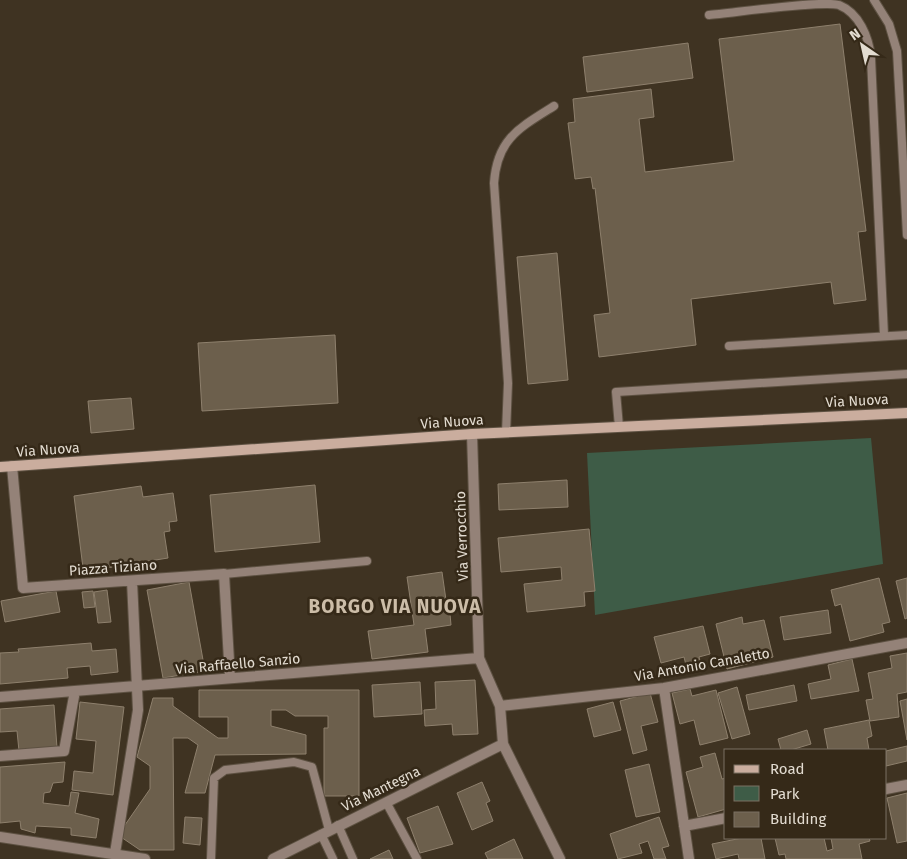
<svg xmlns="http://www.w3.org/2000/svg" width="907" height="859" font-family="'Fira Sans',sans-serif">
<rect width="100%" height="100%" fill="#3f3322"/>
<path fill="#3e5c47" d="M871 438 883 564 595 615 587 453Z"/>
<path fill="#6c5f4c" stroke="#8e806d" d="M840 24 866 231 858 232 866 300 834 304 831 282 691 299 696 345 599 357 594 315 610 313 595 188 593 189 591 177 575 179 568 123 575 122 573 99 651 89 654 117 639 119 645 172 734 161 719 39Z
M688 43 693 78 587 92 583 57Z
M557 253 568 380 528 384 517 257Z
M335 335 338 403 202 411 198 343Z
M131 398 134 429 91 433 88 401Z
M567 480 568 507 499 510 498 484Z
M315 485 320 542 215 552 210 495Z
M141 486 143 497 173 493 177 521 169 522 170 531 164 532 168 558 106 568V565L83 568 74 496Z
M589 529 595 591 584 592 585 606 527 612 524 584 562 580 561 567 501 572 498 538Z
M442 572 448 614H450L451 625 425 629 428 652 372 659 368 631 414 625 407 577Z
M879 578 890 622 882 624 884 632 850 641 841 604 835 606 831 590Z
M907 578V618L905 619 896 581Z
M189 582 205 671 163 678 147 590Z
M107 590 111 622 98 623 94 592Z
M56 591 60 612 5 622 1 601Z
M93 591 95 607 84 608 82 592Z
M828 610 831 633 784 640 780 617Z
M742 617 743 624 764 620 773 657 727 669 716 624Z
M703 626 710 654 699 657 702 669 688 673 684 657 661 663 654 637Z
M91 643 92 651 116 649 118 672 91 675 90 666 67 668 68 678 0 684V653L19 652 18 649Z
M907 653V692L897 694 899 717 870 721 866 700 873 699 868 673 892 668 890 656Z
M852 659 859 691 811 699 808 684 831 679 828 665Z
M475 680 478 734 453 735 452 724 425 726 424 710 436 709 435 682Z
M420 682 422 714 374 717 372 685Z
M794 685 797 701 749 710 746 695Z
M737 687 750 734 732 739 718 693Z
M690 689 692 696 716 690 728 738 700 745 694 720 680 724 672 693Z
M199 690H359V796H324V728H328V716H295L286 710H271V726L306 735V754L215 755 205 793H185L198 745 188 738H173L174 850H140L118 835 150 789V766L137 757 153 698H173V706L218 738H228V717H199Z
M650 693 658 722 641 726 647 750 633 754 620 701Z
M907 699V740L900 701Z
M80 702 124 707 113 795 72 790 74 771 93 773 96 741 76 739Z
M613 702 621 730 594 737 587 709Z
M54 705 57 748 19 751 17 731 0 732V709Z
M869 720 872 736 867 738 869 750H828L824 729Z
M807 730 811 744 791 750H781L778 739Z
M907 746V761L886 766V751Z
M715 753 722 779 726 778V809L698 817 686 772 703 767 700 757Z
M65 762 63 782 53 783 50 792 44 793 43 803 69 806 71 792 79 793 75 813 99 819 96 838 71 835V828L36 826 35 833 21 829 20 821 0 823V767Z
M649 764 660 812 636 817 625 770Z
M482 782 490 801 486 803 493 821 472 830 457 793Z
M907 793V841L897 843 887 798Z
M438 806 453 844 420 853 407 818Z
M185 817 202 818 200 845 183 843Z
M659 817 669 846 662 848 666 859H654L648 841 639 844 642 853 618 859 610 834Z
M742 838H761L765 859H739L738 854 716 859 712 844Z
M775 838H824L827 851 833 849 831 838H869L870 841 859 844 862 859H786L785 854 779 855Z
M514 839 523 859H488L485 853Z
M389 850 393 859H370Z"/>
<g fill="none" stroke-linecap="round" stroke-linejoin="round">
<defs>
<path id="service" d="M874 0 889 24 897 51 907 235
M709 15C733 13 821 0 839 5 859 13 869 37 871 58L884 335
M729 346 907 335
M619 427 616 392 907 374
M506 433 508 383 494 183C497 139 519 128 554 106
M224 574 367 561
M386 802 417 859
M338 825 353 859
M321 834 333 859
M211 859 214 778 225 770 294 762 312 767 329 830"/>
<path id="minor" d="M472 434 479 658 500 706 503 744 560 859
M12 466 23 588 224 574 230 678
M664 688 689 859
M0 697 479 658
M500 706 664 688 907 643
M0 756 64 751 75 691
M886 789 907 785
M684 826 726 818
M0 837 145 859
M115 853 138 710 132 581
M273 859 503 744"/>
<path id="secondary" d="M0 467 472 434 907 413"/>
</defs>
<use href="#service" stroke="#5d5142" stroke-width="10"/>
<use href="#minor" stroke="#5d5142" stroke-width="12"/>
<use href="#secondary" stroke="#5d5142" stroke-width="12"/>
<use href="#service" stroke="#948278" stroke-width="8"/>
<use href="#minor" stroke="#948278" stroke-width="10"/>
<use href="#secondary" stroke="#caad9e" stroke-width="10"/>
</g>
<g text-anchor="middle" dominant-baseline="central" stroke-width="5" stroke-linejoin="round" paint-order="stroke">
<g font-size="14" fill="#e3dcd1" stroke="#352918">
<text transform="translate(857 401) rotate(-3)">Via Nuova</text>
<text transform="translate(452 422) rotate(-4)">Via Nuova</text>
<text transform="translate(48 450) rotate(-4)">Via Nuova</text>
<text transform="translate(462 536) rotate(-92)">Via Verrocchio</text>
<text transform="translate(113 568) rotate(-4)">Piazza Tiziano</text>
<text transform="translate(238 664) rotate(-5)">Via Raffaello Sanzio</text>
<text transform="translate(702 665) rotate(-10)">Via Antonio Canaletto</text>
<text transform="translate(381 789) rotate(-26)">Via Mantegna</text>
</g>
<g font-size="19" font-weight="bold" letter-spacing="1" fill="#ccbda8" stroke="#352918">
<text x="395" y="606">BORGO VIA NUOVA</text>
</g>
</g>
<rect x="724" y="749" width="162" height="90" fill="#352918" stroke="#7b7162"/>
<rect x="734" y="765" width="25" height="8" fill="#caad9e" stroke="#7b7162"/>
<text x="770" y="774" font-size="15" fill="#e3dcd1">Road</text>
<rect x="734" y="786" width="25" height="15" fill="#3e5c47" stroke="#7b7162"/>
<text x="770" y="799" font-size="15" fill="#e3dcd1">Park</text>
<rect x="734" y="812" width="25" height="15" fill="#6c5f4c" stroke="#7b7162"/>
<text x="770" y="824" font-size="15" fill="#e3dcd1">Building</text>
<g transform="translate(862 45) rotate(326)" stroke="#352918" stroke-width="4" paint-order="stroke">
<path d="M0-4L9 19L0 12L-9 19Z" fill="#e3dcd1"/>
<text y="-8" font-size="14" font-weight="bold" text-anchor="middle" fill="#e3dcd1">N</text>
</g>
</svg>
